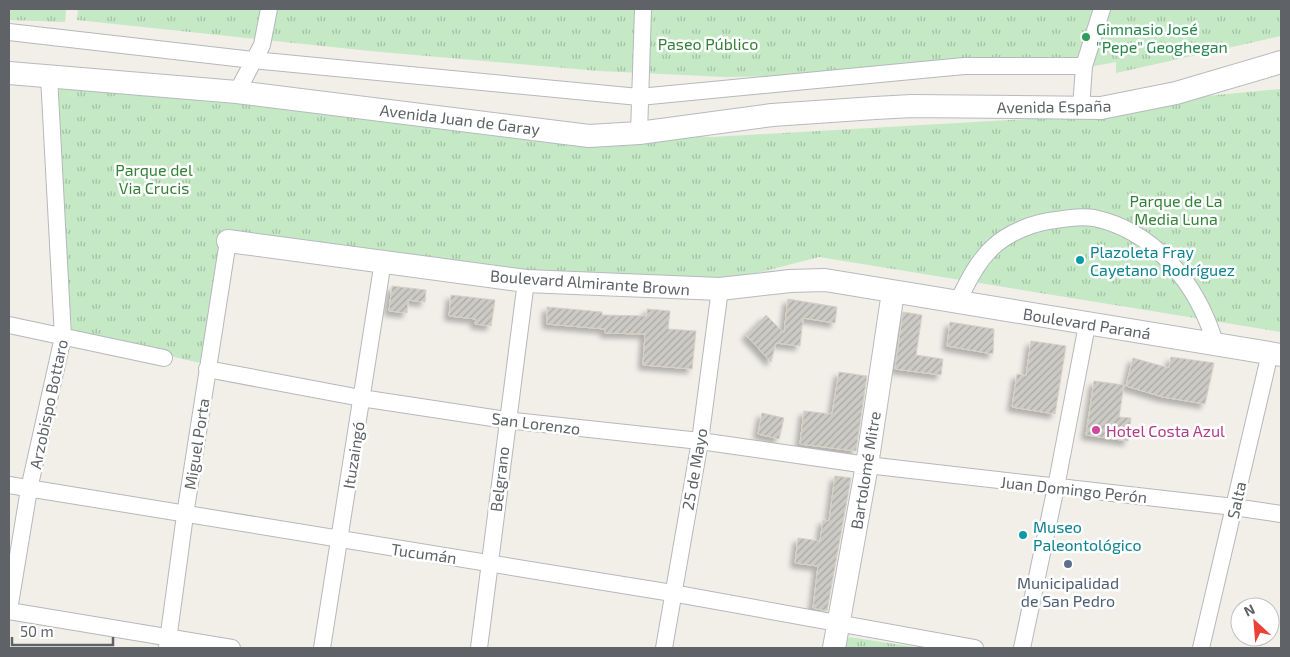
<svg xmlns="http://www.w3.org/2000/svg" width="1290" height="657" font-family="'Exo 2',sans-serif">
<defs>
<pattern id="park-tufts" width="24" height="20" patternUnits="userSpaceOnUse" patternTransform="scale(1.25)"><rect width="24" height="20" fill="#c5e8c5"/><path d="M3 7l-1-3M5 7V3M7 7l1-3M15 17l-1-3M17 17v-4M19 17l1-3" fill="none" stroke="#a3c0a4"/></pattern>
<pattern id="building-hatch" width="6" height="6" patternUnits="userSpaceOnUse" patternTransform="scale(1.25)"><rect width="6" height="6" fill="#cccac5"/><path d="M-1 1l2-2M0 6l6-6M5 7l2-2" fill="none" stroke="#a9a8a4"/></pattern>
<filter id="shadow"><feDropShadow dx="-4.5" dy="4.5" stdDeviation="2.5" flood-color="#0004"/></filter>
</defs>
<rect width="100%" height="100%" fill="#f1efe8"/>
<path fill="url(#park-tufts)" d="M9 9H66L65 22 9 20Z
M78 9H1281V36L1116 73V62L1073 70 726 77 599 71 370 51 77 20Z
M52 76 543 126 712 137 1097 115 1206 96 1281 89V332L819 257 719 283 527 276 227 237 205 364 72 334Z
M849 637 921 648H843Z"/>
<path fill="url(#building-hatch)" stroke="#d6d1c6" filter="url(#shadow)" d="M392 286 426 290 425 302 408 300 407 313 389 311Z
M451 295 495 300 491 326 475 324 476 319 449 316Z
M788 299 837 307 835 323 803 318 800 346 776 343 771 362 746 335 766 315 784 333Z
M547 307 602 312V315L647 316V309L670 311 668 329 696 331 692 369 643 365 645 334 605 333V329L547 324Z
M903 312 922 315 916 355 943 359 941 375 895 369Z
M950 322 994 329 993 354 947 346Z
M1031 341 1066 346 1055 414 1012 407 1017 374 1026 376Z
M1171 357 1214 363 1205 404 1163 397 1126 386 1133 358 1169 368Z
M839 372 867 376 856 451 800 444 804 411 832 414Z
M1094 381 1124 385 1119 417 1131 418 1128 441 1086 435Z
M762 413 784 418 779 439 758 434Z
M835 476 851 478 827 611 813 608 818 566 795 563 798 538 820 541 823 520 829 521Z"/>
<g fill="none" stroke-linecap="round" stroke-linejoin="round">
<defs>
<path id="street" d="M9 32 253 60 639 97 964 66H1084
M237 92 262 45 269 9
M1081 108 1084 66 1102 9
M639 133 643 9
M958 301C968 281 977 262 993 247 1009 232 1035 222 1056 220 1067 218 1082 216 1094 218 1155 231 1198 285 1215 343
M9 325 164 358
M207 369 361 398 506 420 700 441 867 465 1234 507 1281 514
M9 485 672 593 975 648
M9 610 29 489 63 337 49 76
M9 611 232 648
M167 648 185 515 228 241
M322 648 383 261
M479 648 526 281
M664 648 700 441 720 289
M1022 648 1056 487 1087 325
M1201 648 1270 353"/>
<path id="secondary" d="M9 73 237 92 589 136 639 133 772 115 875 108 912 106 1101 108 1176 93 1281 62
M228 241 526 281 720 289 790 281 825 280 1281 355
M834 648 867 465 893 292"/>
</defs>
<use href="#street" stroke="#b5b8bc" stroke-width="18"/>
<use href="#secondary" stroke="#b6babf" stroke-width="24"/>
<use href="#street" stroke="#fff" stroke-width="16"/>
<use href="#secondary" stroke="#fff" stroke-width="22"/>
</g>
<circle fill="#2e9e5b" stroke="#fff" stroke-width="2" cx="1086" cy="37" r="5"/>
<g fill="#0f9aa8" stroke="#fff" stroke-width="2">
<circle cx="1080" cy="260" r="5"/>
<circle cx="1023" cy="535" r="5"/>
</g>
<circle fill="#d1479c" stroke="#fff" stroke-width="2" cx="1096" cy="430" r="5"/>
<circle fill="#5c6f8a" stroke="#fff" stroke-width="2" cx="1068" cy="564" r="5"/>
<g text-anchor="middle" dominant-baseline="central" stroke-width="5" stroke-linejoin="round" paint-order="stroke">
<g font-size="16" fill="#27864d" stroke="#fff" text-anchor="start">
<text x="1096" y="28">Gimnasio José<tspan x="1096" dy="18">"Pepe" Geoghegan</tspan></text>
</g>
<g font-size="16" fill="#348238" stroke="#fff">
<text x="708" y="43">Paseo Público</text>
<text x="154" y="169">Parque del<tspan x="154" dy="18">Via Crucis</tspan></text>
<text x="1176" y="200">Parque de La<tspan x="1176" dy="18">Media Luna</tspan></text>
</g>
<g font-size="16" fill="#5f6368" stroke="#fff">
<text transform="translate(1054 106) rotate(-1)">Avenida España</text>
<text transform="translate(460 119) rotate(7)">Avenida Juan de Garay</text>
<text transform="translate(590 282) rotate(4)">Boulevard Almirante Brown</text>
<text transform="translate(1087 323) rotate(9)">Boulevard Paraná</text>
<text transform="translate(48 404) rotate(-78)">Arzobispo Bottaro</text>
<text transform="translate(536 423) rotate(7)">San Lorenzo</text>
<text transform="translate(196 444) rotate(-81)">Miguel Porta</text>
<text transform="translate(353 455) rotate(-81)">Ituzaingó</text>
<text transform="translate(694 469) rotate(-80)">25 de Mayo</text>
<text transform="translate(865 470) rotate(-81)">Bartolomé Mitre</text>
<text transform="translate(499 479) rotate(-83)">Belgrano</text>
<text transform="translate(1074 489) rotate(6)">Juan Domingo Perón</text>
<text transform="translate(1236 500) rotate(-77)">Salta</text>
<text transform="translate(424 553) rotate(8)">Tucumán</text>
</g>
<g font-size="16" fill="#0d838f" stroke="#fff" text-anchor="start">
<text x="1090" y="251">Plazoleta Fray<tspan x="1090" dy="18">Cayetano Rodríguez</tspan></text>
<text x="1033" y="526">Museo<tspan x="1033" dy="18">Paleontológico</tspan></text>
</g>
<g font-size="16" fill="#b23c85" stroke="#fff" text-anchor="start">
<text x="1106" y="430">Hotel Costa Azul</text>
</g>
<g font-size="16" fill="#4e5e75" stroke="#fff">
<text x="1068" y="582">Municipalidad<tspan x="1068" dy="18">de San Pedro</tspan></text>
</g>
</g>
<rect width="1290" height="657" fill="none" stroke="#5f6368" stroke-width="20"/>
<g transform="translate(1255 622) rotate(334)"><circle r="24" fill="#ffffff" stroke="#bfc1c3"/>
<path d="M0-4L9 19L0 12L-9 19Z" fill="#ea4335"/>
<text y="-8" font-size="14" font-weight="bold" text-anchor="middle" fill="#5f6368">N</text>
</g>
<path d="M12 637v8h101v-8" fill="none" stroke="#5f6368" stroke-width="2.5"/>
<text x="20" y="637" font-size="15" fill="#5f6368" stroke="#ffffff" stroke-width="4" paint-order="stroke">50 m</text>
</svg>
